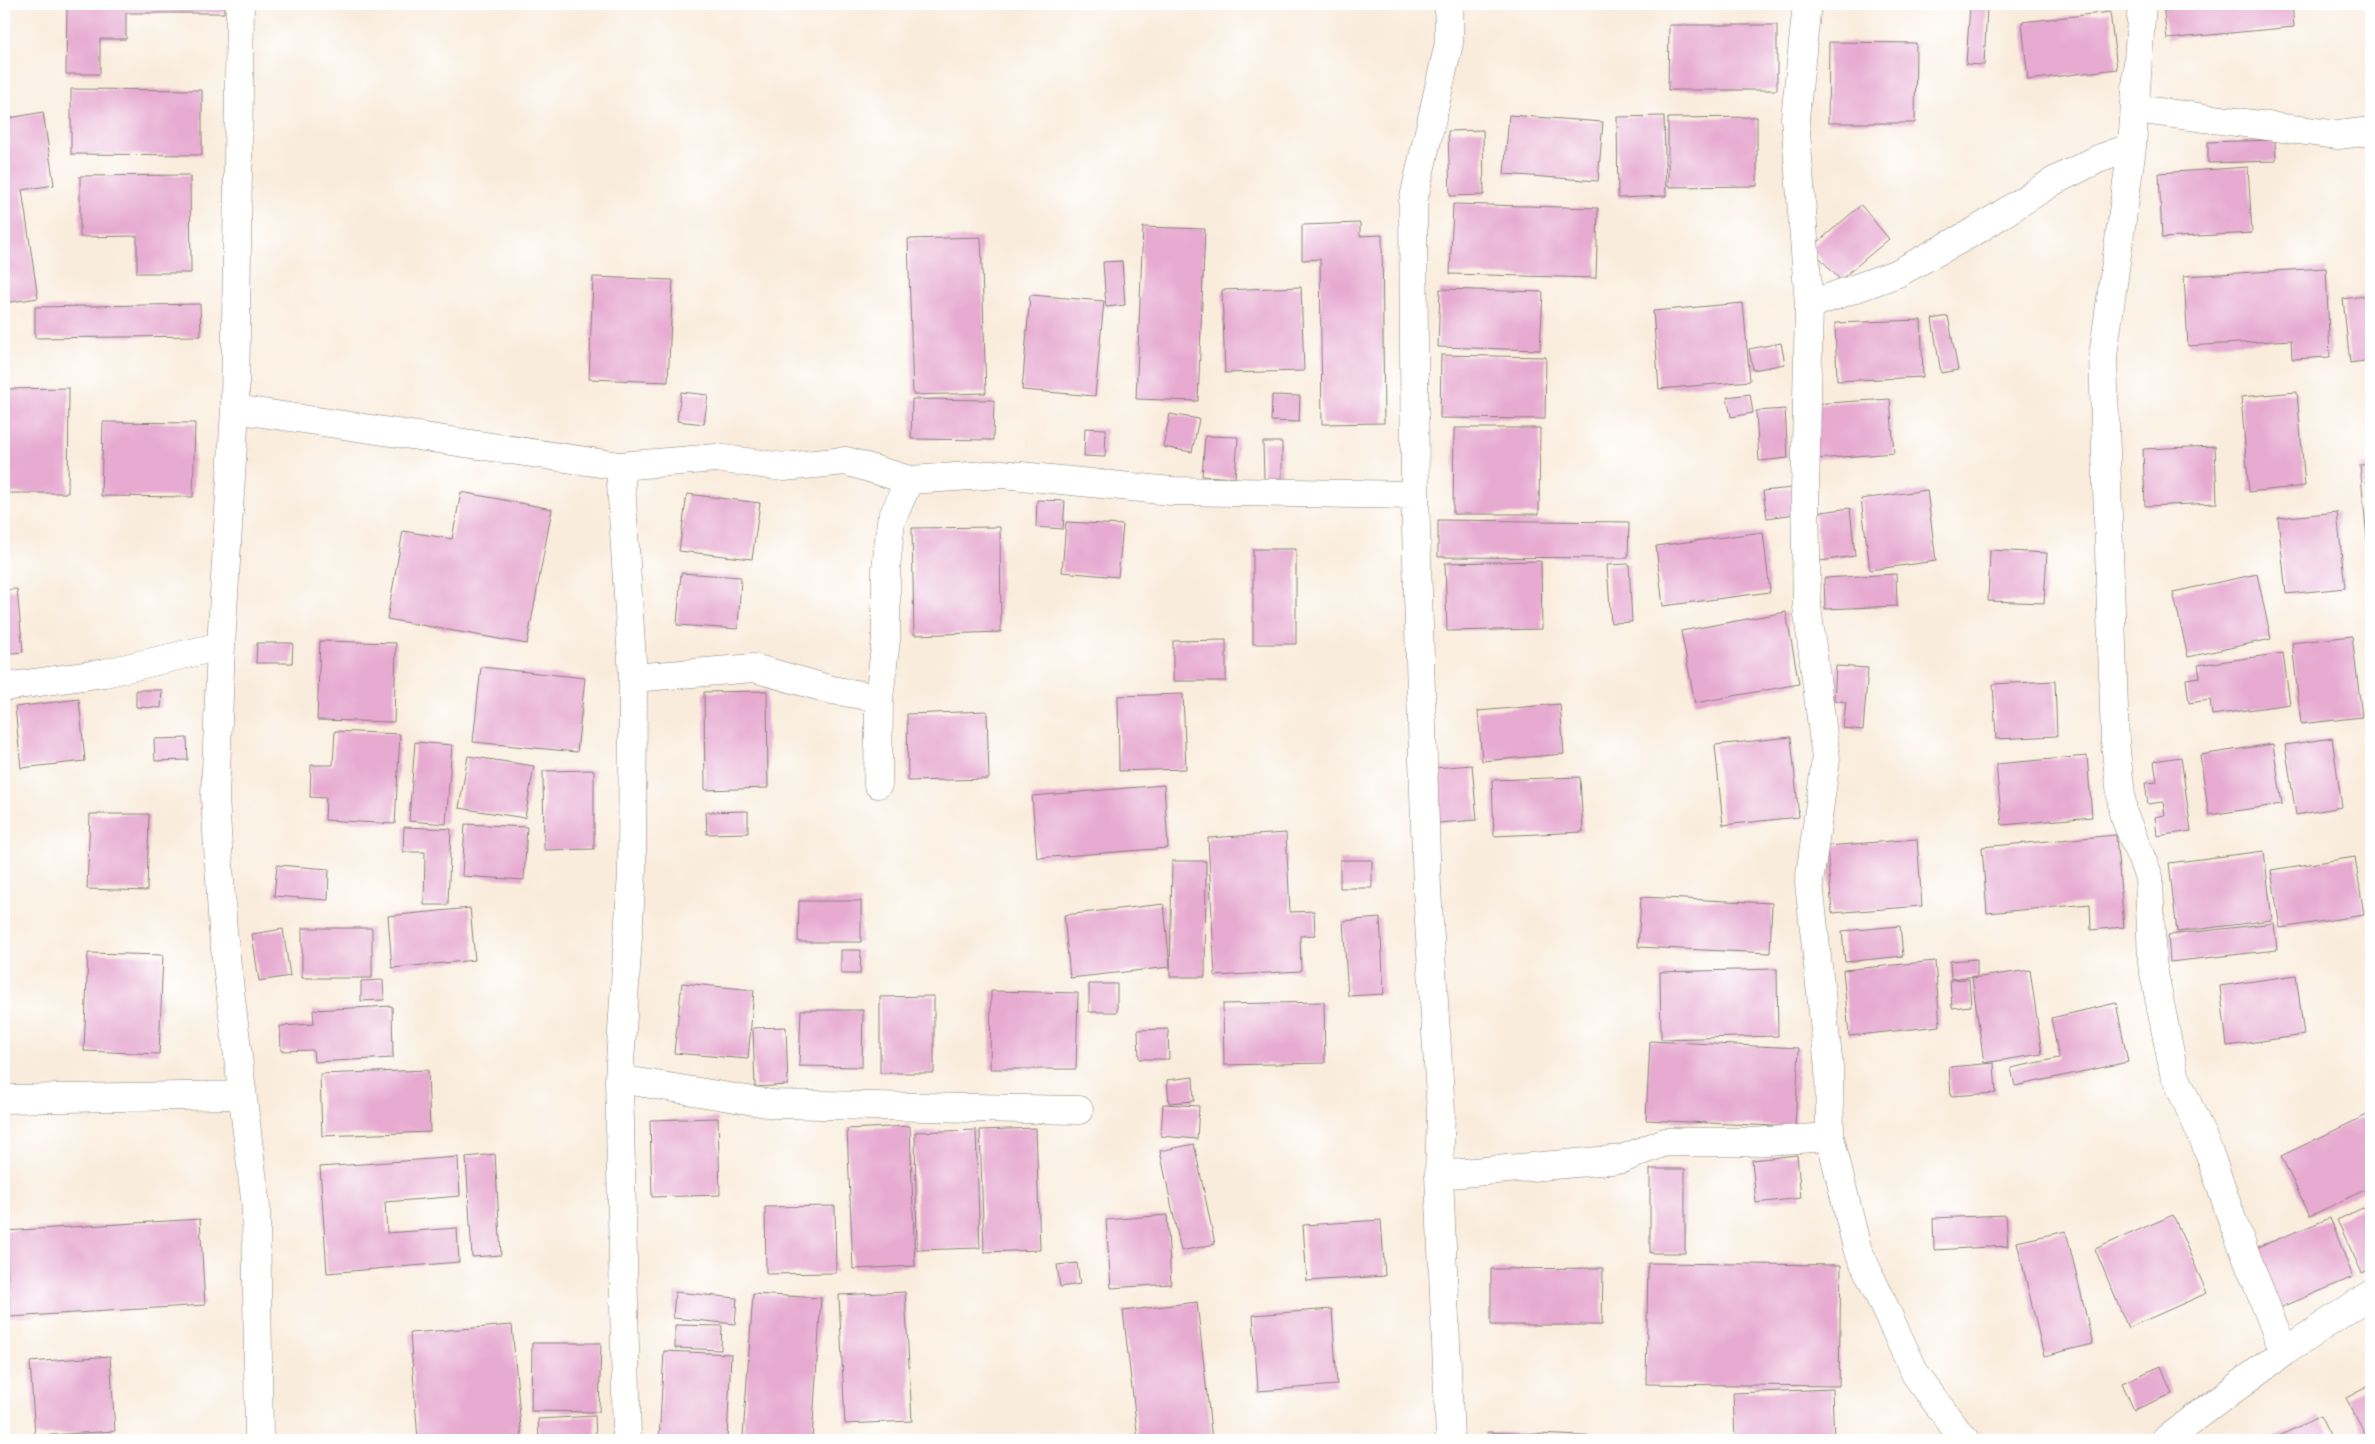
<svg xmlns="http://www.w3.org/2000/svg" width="2375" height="1444" font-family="'Indie Flower',sans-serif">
<rect width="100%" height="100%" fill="#fff"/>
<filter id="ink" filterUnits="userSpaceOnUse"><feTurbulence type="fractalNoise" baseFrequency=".02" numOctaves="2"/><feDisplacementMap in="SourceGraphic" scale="10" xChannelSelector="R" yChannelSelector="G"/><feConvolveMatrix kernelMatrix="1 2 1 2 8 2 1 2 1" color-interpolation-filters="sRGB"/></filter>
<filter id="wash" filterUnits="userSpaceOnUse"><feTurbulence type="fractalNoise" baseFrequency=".0096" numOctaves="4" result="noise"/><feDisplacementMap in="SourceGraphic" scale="20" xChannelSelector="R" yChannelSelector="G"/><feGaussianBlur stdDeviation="1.12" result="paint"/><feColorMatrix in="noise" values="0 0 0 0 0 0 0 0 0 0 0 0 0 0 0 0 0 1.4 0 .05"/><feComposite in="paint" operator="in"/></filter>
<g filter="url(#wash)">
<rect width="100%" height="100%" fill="#f9ecdc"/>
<g id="blocks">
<path fill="#e7abd1" d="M67 4H224V13H126V39H100V74H66Z
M2163 4H2292L2294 27 2167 39Z
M1970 5 1987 6 1984 65 1966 64Z
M2110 12 2117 69 2028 80 2022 22Z
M1669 25H1777V90H1668Z
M1829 42 1916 43 1915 123H1828Z
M71 89 202 90V155L71 154Z
M43 112 54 185 22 190 38 298 4 303V119Z
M1509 115 1603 122 1598 181 1504 174Z
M1664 116 1666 196 1618 198 1617 117Z
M1757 117V186L1668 187V118Z
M1483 130 1484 195 1450 196 1448 131Z
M2275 140 2276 161 2208 163V142Z
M2248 167 2252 233 2162 238 2159 173Z
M190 175 191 273H137V236L80 237V176Z
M1453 204 1598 208 1596 278 1450 274Z
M1861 205 1889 239 1840 280 1811 248Z
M1360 223V236L1382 235 1384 423 1322 424 1320 259 1302 260V225Z
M1143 227 1205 229 1198 401 1136 399Z
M981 237 986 393 913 395 908 239Z
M1122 261 1125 305 1106 307 1103 262Z
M2326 268 2330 357 2292 359 2291 340 2188 346 2184 276Z
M593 277 673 280 668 382 589 379Z
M1301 287 1304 371 1225 373 1222 290Z
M1440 289 1543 292 1540 350 1438 347Z
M1030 295 1104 301 1095 396 1022 390Z
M2371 295V360L2350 363 2343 299Z
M1743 303 1750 381 1659 389 1653 311Z
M200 304 201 336 35 338V307Z
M1948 316 1958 370 1941 373 1932 319Z
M1921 320 1923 377 1837 381 1835 323Z
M1781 343 1785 364 1753 370 1749 349Z
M1441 355 1546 357 1545 419 1440 418Z
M69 388 68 493H4V389Z
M681 392 708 395 704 424 677 421Z
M2297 392 2305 486 2249 492 2241 397Z
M1750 394 1753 413 1731 417 1727 397Z
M1272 395 1300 396 1299 422 1271 421Z
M912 399 994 400 993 440 911 439Z
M1890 399 1894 453 1815 459 1812 404Z
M1785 409 1788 458 1759 461 1756 411Z
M1170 414 1199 419 1192 452 1163 447Z
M103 422 195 423 193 497 101 496Z
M1085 428 1106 429 1105 457 1084 456Z
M1454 428H1540L1539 514H1453Z
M1205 436 1238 437 1235 478 1202 476Z
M1263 442H1282V478L1264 479Z
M2215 446 2217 503 2145 506 2143 449Z
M2371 464V539H2367L2360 465Z
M1792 488 1795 514 1767 518 1763 491Z
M1927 490 1936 561 1870 570 1861 499Z
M461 492 552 509 527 644 387 619 403 531 452 539Z
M687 494 760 503 752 559 679 551Z
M1037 500 1065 501 1063 529 1036 527Z
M1850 508 1855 556 1820 561 1815 513Z
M2337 512 2345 588 2286 594 2278 518Z
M1438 520 1629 522 1628 558 1438 557Z
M1066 522 1123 525 1118 577 1062 572Z
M1000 527 1001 632 914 635 912 528Z
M1763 532 1770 592 1663 606 1656 546Z
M1253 549H1296V644H1253Z
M1990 550 2047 553 2044 603 1988 601Z
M1541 561 1542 629 1447 631 1445 563Z
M1629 564 1632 622 1611 623 1607 565Z
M681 573 741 577 738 629 677 625Z
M1896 574 1897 606 1825 609 1824 578Z
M2257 574 2271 639 2188 657 2173 592Z
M17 589 23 652 4 654V590Z
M1786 612 1799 684 1695 703 1681 631Z
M2352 636 2362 717 2301 724 2292 643Z
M1226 640V681H1173V641Z
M320 641 396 643 394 722 317 720Z
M257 643H293L292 663H256Z
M2283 653 2290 704 2212 715 2210 700 2189 703 2186 679 2200 677 2198 665Z
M1836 666 1868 668 1863 730 1843 728 1846 702 1834 700Z
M481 667 585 678 577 752 473 742Z
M2055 681 2057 736 1996 739 1993 684Z
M136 690H162L161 708 136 707Z
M767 691 768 788 705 790 704 692Z
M1183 694 1186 769 1119 771 1118 696Z
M79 699 85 761 21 768 15 707Z
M1560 704 1564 754 1482 761 1478 711Z
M987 711 989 779 908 781 907 714Z
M335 731 400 734 395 824 325 820 326 798 310 797 311 765H333Z
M1791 737 1799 817 1723 825 1715 745Z
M187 738 188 760 155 761 154 739Z
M2332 738 2342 807 2296 815 2285 745Z
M415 742 452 745 446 824 409 821Z
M2273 744 2282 804 2209 815 2200 755Z
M468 756 534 766 525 818 459 808Z
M2087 756 2092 817 2002 825 1996 764Z
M2181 757 2191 831 2157 836 2155 817 2165 815 2163 802 2148 804 2145 783 2157 782 2154 761Z
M1472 765 1477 820 1439 823 1434 768Z
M594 770V849L544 850 543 771Z
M1580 777 1583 832 1494 836 1492 780Z
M1164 785 1168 848 1037 858 1032 796Z
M748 811V833L707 834 706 812Z
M90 814H149L147 891 87 889Z
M465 824 527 827 524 880 462 876Z
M404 827 451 829 448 905H424L425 852H403Z
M1286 833 1290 912 1314 911 1315 935 1300 936 1301 971 1215 976 1208 838Z
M2116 835 2124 927 2091 930 2090 904 1987 913 1982 847Z
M1917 839 1922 906 1832 913 1827 846Z
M2264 851 2272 920 2177 932 2169 863Z
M2355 857 2364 915 2280 928 2271 870Z
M1340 860H1372V888H1340Z
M1172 861H1206L1205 977H1170Z
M277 865 329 869 328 900 274 896Z
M1641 897 1772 903 1770 953 1638 947Z
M799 901H861V942H798Z
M1164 904 1170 967 1070 978 1064 915Z
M470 908 475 960 392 968 388 916Z
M1380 918 1384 994 1348 996 1343 921Z
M2274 923 2277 950 2170 962 2168 935Z
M1900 926 1903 956 1845 962 1842 931Z
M302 928H372V978H302Z
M283 929 290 976 259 981 252 934Z
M841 950H861L860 974H841Z
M88 953 163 955 159 1054 84 1051Z
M1977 959V976L1951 979 1950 961Z
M1935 961 1940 1026 1849 1036 1843 970Z
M1777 969 1778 1036 1661 1039 1660 972Z
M2030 970 2042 1054 1984 1063 1972 978Z
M2296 975 2304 1035 2227 1046 2220 986Z
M1969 979 1971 1006 1952 1008 1950 980Z
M383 980 384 1000 361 1001V981Z
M682 983 754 990 748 1059 674 1053Z
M1089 984H1117V1012H1089Z
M991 991 1078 993 1076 1069H990Z
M934 996V1073H880V997Z
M1324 1002 1325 1063 1224 1065 1223 1004Z
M2116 1003 2128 1062 2015 1086 2011 1068 2059 1058 2051 1018Z
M392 1006 393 1058 314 1062 313 1050 281 1051 280 1026 314 1024 313 1010Z
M801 1010H863L862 1067 799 1066Z
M786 1027 788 1085 755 1087 753 1028Z
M1168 1029 1169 1059H1139L1138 1030Z
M1650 1041 1799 1048 1795 1127 1646 1120Z
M1994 1063 1996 1093 1951 1096 1949 1067Z
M428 1070 430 1132 322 1136 320 1074Z
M1193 1077 1194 1101 1169 1103 1167 1080Z
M1163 1104 1199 1106 1197 1139 1161 1136Z
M2371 1113V1187L2310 1216 2281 1156Z
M718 1118 720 1195 652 1197 650 1120Z
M910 1126 915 1266 853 1269 847 1129Z
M1036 1128 1040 1250 984 1252 980 1130Z
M976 1130 980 1248 917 1250 915 1132Z
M1194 1144 1215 1244 1181 1251 1160 1151Z
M495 1154 501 1255 472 1257 466 1157Z
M1797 1155 1801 1198 1756 1203 1752 1160Z
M458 1157 460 1196 385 1202 387 1233 457 1228 459 1262 327 1273 320 1167Z
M1650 1169H1685V1253H1650Z
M2371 1204V1269L2362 1273 2337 1220Z
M835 1206 836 1273 766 1274 765 1207Z
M1167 1215 1171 1284 1111 1288 1106 1220Z
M2006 1215 2008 1246 1934 1250 1933 1218Z
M2173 1215 2207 1293 2128 1328 2095 1249Z
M2330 1218 2353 1277 2280 1308 2256 1248Z
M200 1219 205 1305 10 1317 5 1231Z
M1381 1220 1385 1276 1307 1281 1303 1225Z
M2066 1231 2093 1344 2044 1356 2017 1242Z
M1077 1263 1080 1284 1060 1287 1057 1265Z
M1648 1263 1841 1265 1839 1386 1646 1384Z
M1603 1268 1602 1325H1491V1269Z
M675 1292 737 1298 735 1324 673 1318Z
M905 1292 912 1421 845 1424 839 1295Z
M753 1294 821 1298 812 1440 743 1437Z
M1197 1302 1212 1440H1138L1123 1311Z
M1332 1309 1337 1385 1258 1391 1253 1315Z
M512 1325 522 1440H418L410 1333Z
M675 1325 722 1326 721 1350 675 1348Z
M532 1343H601L599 1412 531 1411Z
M664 1351 731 1354 727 1440H659Z
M110 1356 115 1431 35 1436 30 1362Z
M2161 1366 2172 1394 2134 1410 2122 1383Z
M2371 1385V1440H2368L2346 1398Z
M1832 1389 1834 1440H1735L1733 1393Z
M595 1416 596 1440H539L538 1419Z
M2320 1416 2332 1440H2271Z
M1487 1432 1607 1437V1440H1487Z"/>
</g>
</g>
<g filter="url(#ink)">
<use href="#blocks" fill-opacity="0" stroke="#8a847c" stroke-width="1"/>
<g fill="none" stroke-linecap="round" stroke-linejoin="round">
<defs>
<path id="minor" d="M240 4 235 409 221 646 215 797 223 932 256 1207 259 1440
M1449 4V43L1413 202 1415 495 1427 890 1441 1112 1439 1175 1450 1440
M1807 4 1795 118 1809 305 1805 495 1807 606 1826 759 1809 883 1829 1068 1830 1137 1857 1248 1916 1375 1958 1432 1966 1440
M2142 4 2132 147 2103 356 2115 742 2123 813 2149 877 2152 963 2174 1073 2209 1152 2234 1225 2284 1352
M2135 109 2338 135 2371 131
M1809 305 1898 273 1977 230 2054 181 2098 159 2132 147
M235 409 620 466 716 458 784 467 846 461 909 480 1002 474 1171 491 1415 495
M620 466 633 678 632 873 619 1079 627 1440
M633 678 754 668 832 690 879 698 886 639V568L891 521 909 480
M4 687 105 673 221 646
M878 784 879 698
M619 1079 772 1104 1079 1110
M4 1099 242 1095
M1439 1175 1622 1159 1665 1142H1751L1830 1137
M2165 1440 2284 1352 2371 1294"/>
</defs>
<use href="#minor" stroke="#8a847c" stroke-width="29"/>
<use href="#minor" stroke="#fff" stroke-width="28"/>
</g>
</g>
<rect width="2375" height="1444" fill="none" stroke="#fff" stroke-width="20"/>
</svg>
